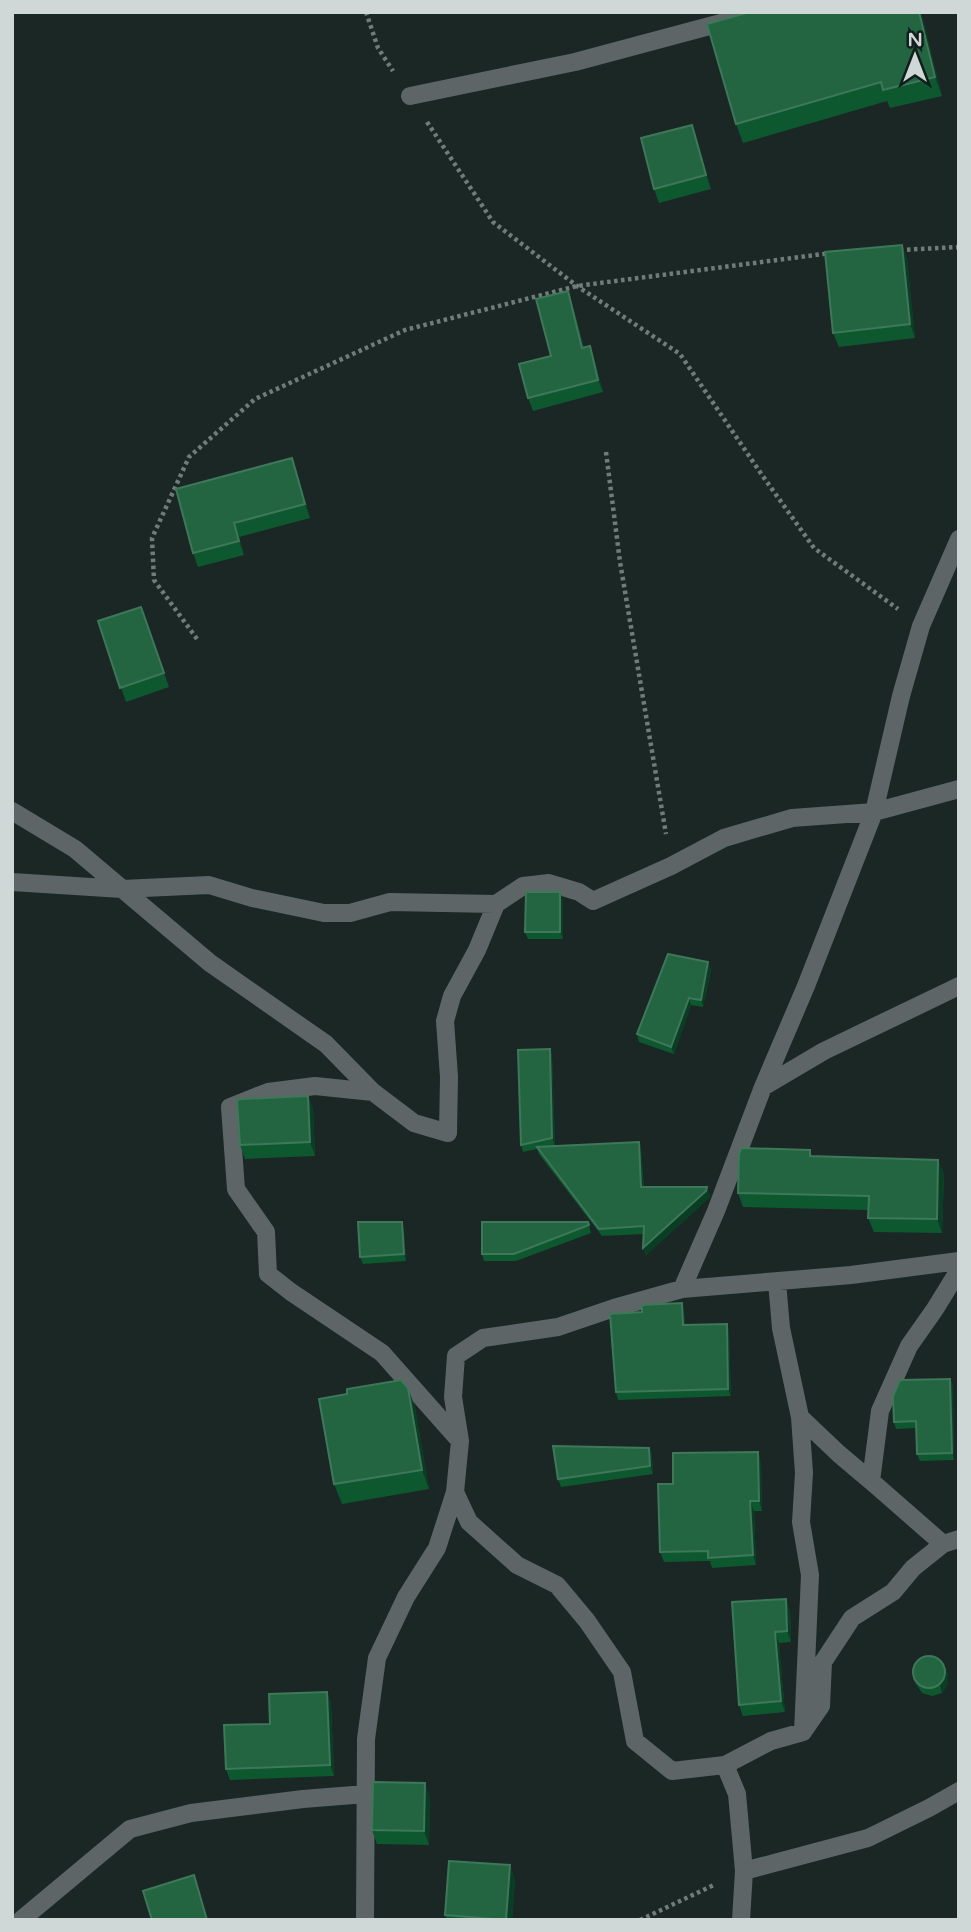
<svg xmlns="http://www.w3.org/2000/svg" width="971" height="1932" font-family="'Varela Round',sans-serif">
<rect width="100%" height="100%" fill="#1a2725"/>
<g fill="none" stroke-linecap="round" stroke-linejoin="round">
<path stroke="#717c7a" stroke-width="4.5" stroke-dasharray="3.5 3.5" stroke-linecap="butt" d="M366 12 378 48 393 71
M427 122 493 222 577 286 680 354 762 475 814 548 898 609
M900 250 959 247
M606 452 620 562 666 834
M197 639 154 580 152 538 189 457 255 399 405 330 577 286 831 253
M640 1920 714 1885"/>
<path stroke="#5e6566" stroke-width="18" d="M410 96 575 62 762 12
M12 811 75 849 210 963 326 1044 373 1092
M12 882 122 889 209 885 252 898 324 913H350L390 902 496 904
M763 1087 824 1051 959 986
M777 1282 781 1328 800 1417 839 1454 871 1481
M682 1289 716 1211 763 1087 806 986 874 812 901 696 921 626 959 539
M800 1417 804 1473 801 1522 810 1575 803 1732
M460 1441 382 1353 291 1292 268 1274 266 1232 236 1189 230 1107 268 1092 315 1086 373 1092 414 1123 448 1133 449 1077 445 1021 452 996 477 950 496 904 523 886 549 883 579 892 593 901 671 866 724 838 792 818 874 812 959 789
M943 1544 871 1481 880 1411 909 1346 935 1309 959 1270
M725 1765 771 1741 803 1732 821 1706 823 1662 852 1618 893 1592 913 1568 943 1544 959 1539
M744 1871 868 1838 929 1808 959 1791
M21 1920 130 1829 191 1813 303 1799 366 1794
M365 1920 366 1739 377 1658 406 1597 437 1548 455 1492
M741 1920 744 1871 737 1794 725 1765 672 1771 635 1741 622 1672 587 1621 557 1585 517 1565 469 1522 455 1492 460 1441 453 1397 456 1356 483 1338 558 1327 614 1308 682 1289 851 1275 959 1261"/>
</g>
<path fill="#0e5830" d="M750 12H921L942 96 890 108 887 101 743 143 736 124Z
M692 125 697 139 711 189 659 203 654 189Z
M902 245 907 259 915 338 839 347 833 333Z
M568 291 572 303 584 347 590 346 594 358 603 392 533 411 528 398 551 356Z
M292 458 297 472 310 518 239 537 244 555 198 567 193 553Z
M141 607 169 687 126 702 98 621Z
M563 899V939H528L525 932Z
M708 962 711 970 703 1007 691 1005 674 1054 639 1042 637 1034Z
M550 1049 552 1056 555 1146 639 1142 641 1149 644 1187 710 1195 709 1198 646 1255 643 1248V1234L602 1236 539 1154 537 1149 523 1152 521 1145Z
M308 1096 313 1110 315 1156 245 1159 240 1145Z
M810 1150 812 1156 938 1160 944 1174 942 1233 874 1232 868 1218 869 1210 743 1207 738 1193Z
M402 1222 404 1230 406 1261 363 1264 360 1257Z
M588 1222 591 1233 516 1261H484L482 1254Z
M684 1311 685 1325 729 1331 731 1396 618 1400 616 1392Z
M950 1379 953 1386 954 1460 920 1461 917 1454 916 1428 896 1429 894 1422Z
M408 1388 415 1408 429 1489 342 1504 334 1484Z
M649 1448 652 1456 653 1474 561 1487 558 1479Z
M761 1462 762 1511H754L756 1565 712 1568 710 1561 664 1562 660 1552 673 1484Z
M732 1602 790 1610 791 1642 779 1643 785 1712 743 1716 739 1705Z
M948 1674V1684L942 1693 932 1696 922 1693 916 1684 913 1677Z
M327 1692 331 1704 334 1776 230 1780 226 1769 270 1724Z
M430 1797 429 1845 377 1844 372 1830Z
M515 1879 512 1920H447L445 1915Z"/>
<path fill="#0a3e24" d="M919 12H921L942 96 935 77Z
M692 125 697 139 711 189 706 175Z
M902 245 907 259 915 338 910 324Z
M568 291 572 303 587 360 582 348Z
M590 346 594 358 603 392 598 380Z
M292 458 297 472 310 518 305 504Z
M234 523 239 537 244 555 239 541Z
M560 892 563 899V939L560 932Z
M708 962 711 970 703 1007 701 1000Z
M689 998 691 1005 674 1054 671 1047Z
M550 1049 552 1056 555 1146 552 1138Z
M308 1096 313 1110 315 1156 310 1142Z
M639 1142 641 1149 644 1195 641 1187Z
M938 1160 944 1174 942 1233 937 1219Z
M707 1187 710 1195 709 1198 646 1255 643 1248Z
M402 1222 404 1230 406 1261 404 1254Z
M682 1303 684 1311 685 1332 683 1325Z
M727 1324 729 1331 731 1396 728 1389Z
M950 1379 953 1386 954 1460 952 1453Z
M408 1388 415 1408 429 1489 422 1470Z
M649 1448 652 1456 653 1474 650 1466Z
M758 1452 761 1462 762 1511 759 1501Z
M750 1501 754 1511 756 1565 753 1555Z
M786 1599 790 1610 791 1642 787 1631Z
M775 1632 779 1643 785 1712 781 1701Z
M946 1667 948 1674V1684L942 1693 940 1685Z
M327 1692 331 1704 334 1776 330 1765Z
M425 1783 430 1797 429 1845 424 1831Z
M510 1865 515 1879 512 1920H506Z"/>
<path fill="#236541" stroke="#3e7759" stroke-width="2" d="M750 12H919L935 77 883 90 881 82 736 124 707 24Z
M692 125 706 175 654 189 641 138Z
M902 245 910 324 833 333 825 252Z
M568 291 582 348 590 346 598 380 528 398 519 364 551 356 536 299Z
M292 458 305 504 234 523 239 541 193 553 176 489Z
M141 607 164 673 120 688 98 621Z
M526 892H560V932H525Z
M668 954 708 962 701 1000 689 998 671 1047 637 1034Z
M550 1049 552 1138 521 1145 518 1050Z
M308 1096 310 1142 240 1145 237 1100 241 1099Z
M639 1142 641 1187H707L706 1191 643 1248 644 1226 599 1229 537 1147Z
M741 1148 810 1150V1156L938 1160 937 1219 868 1218 869 1196 738 1193 739 1155Z
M358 1222H402L404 1254 360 1257Z
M482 1222H588L589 1225 514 1254H482Z
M682 1303 683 1325 727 1324 728 1389 616 1392 610 1314 642 1312V1305Z
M950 1379 952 1453 917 1454 916 1421 894 1422 893 1396 900 1380Z
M401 1380 408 1388 422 1470 334 1484 319 1399 347 1394V1389Z
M553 1446 649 1448 650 1466 558 1479Z
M758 1452 759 1501H750L753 1555 708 1558V1551L660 1552 658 1484H673V1453Z
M786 1599 787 1631 775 1632 781 1701 739 1705 732 1602Z
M913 1672a16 16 0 1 1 32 0a16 16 0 1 1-32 0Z
M327 1692 330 1765 226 1769 224 1725 270 1724 269 1694Z
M373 1782 425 1783 424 1831 372 1830Z
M449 1861 510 1865 506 1920 445 1915Z
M194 1875 207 1920H152L143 1891Z"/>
<rect width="971" height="1932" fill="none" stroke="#cfd8d6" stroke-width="28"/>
<g transform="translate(915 56)" stroke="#111e1c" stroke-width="5" paint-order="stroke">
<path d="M0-5L12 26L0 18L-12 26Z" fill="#cfd8d6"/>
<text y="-10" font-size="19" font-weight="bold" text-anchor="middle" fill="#cfd8d6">N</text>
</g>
</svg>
